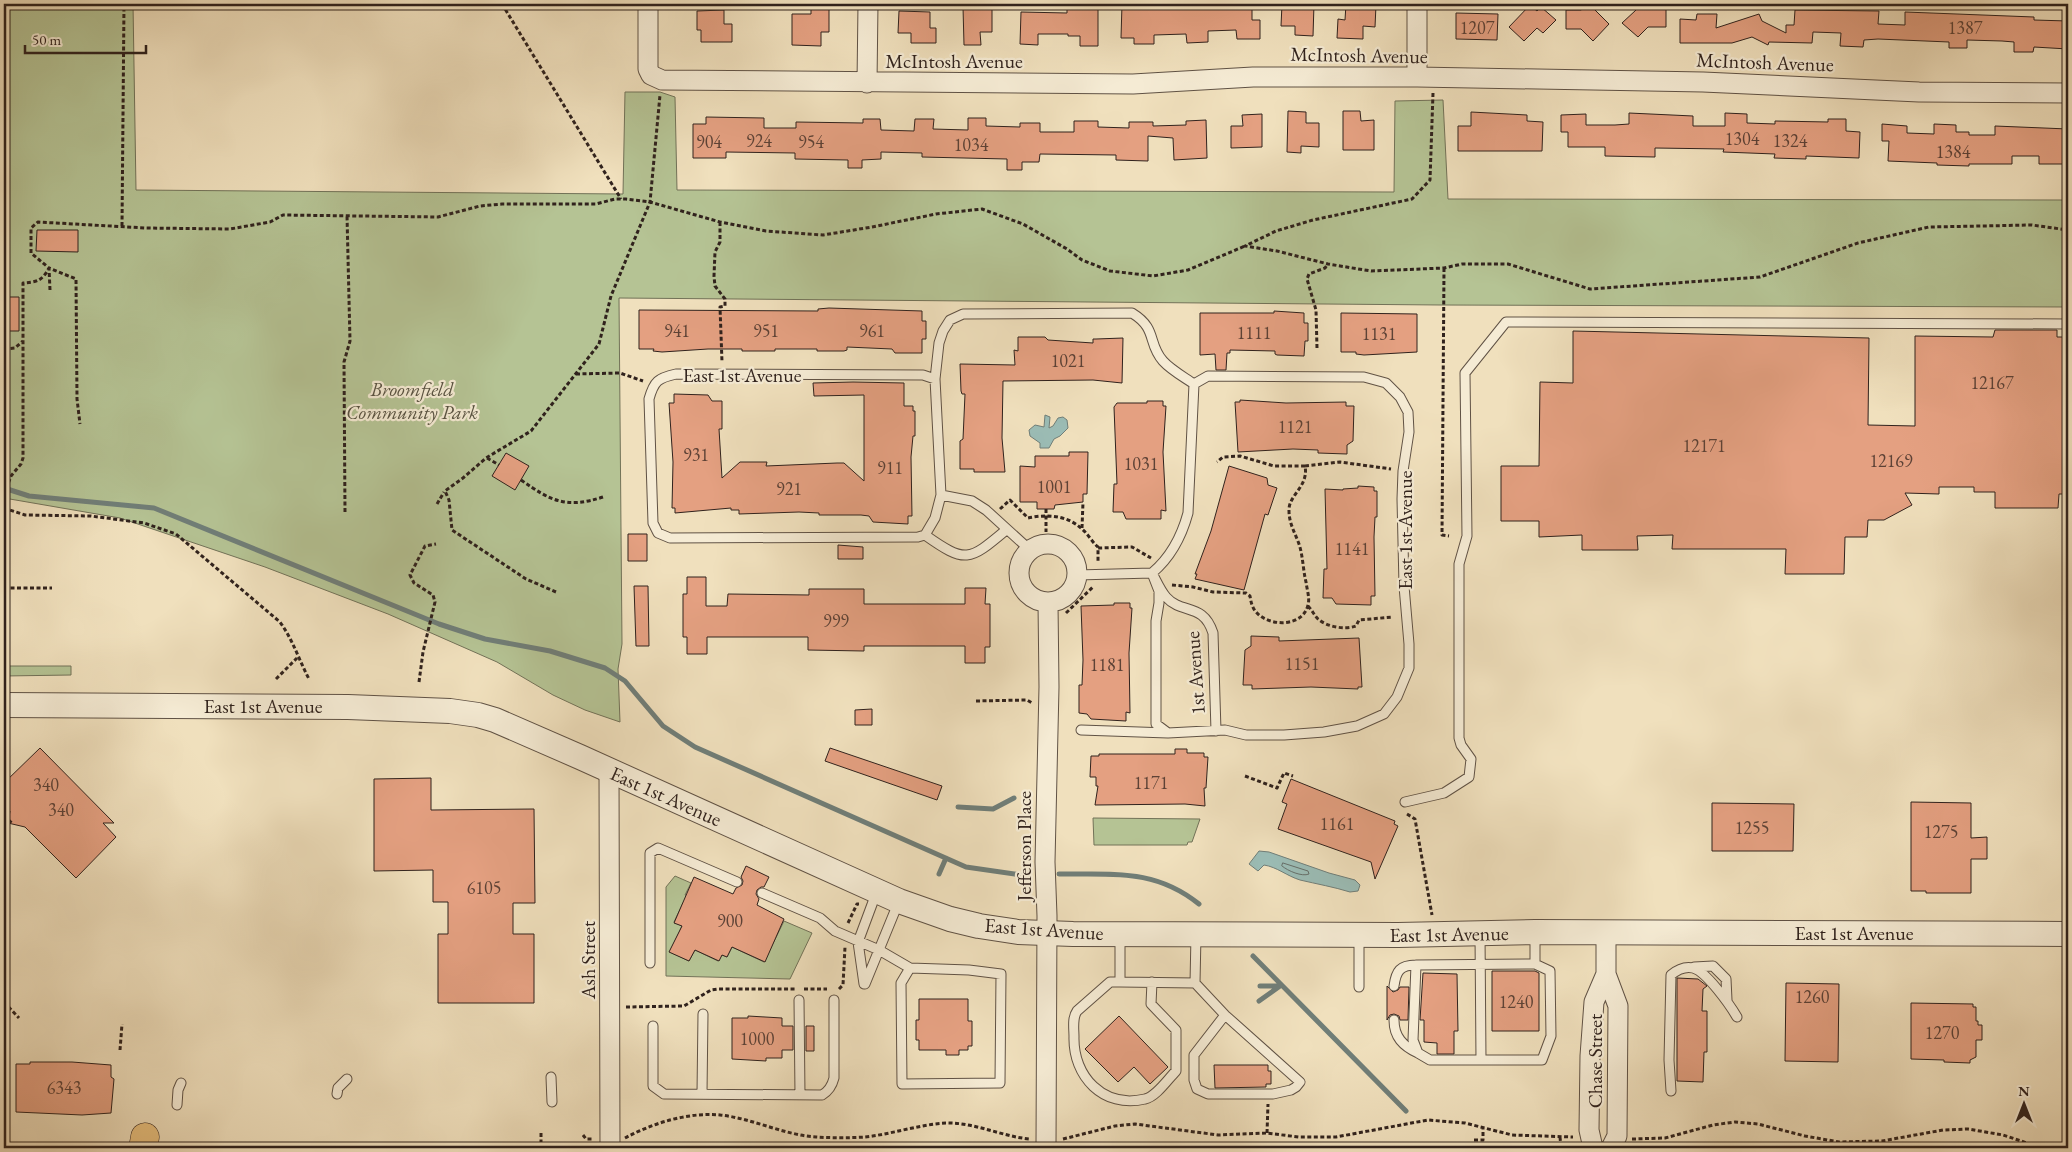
<svg xmlns="http://www.w3.org/2000/svg" width="2072" height="1152" font-family="'EB Garamond',serif">
<rect width="100%" height="100%" fill="#f0e0bd"/>
<filter id="stains"><feTurbulence type="fractalNoise" baseFrequency=".004" numOctaves="4"/><feColorMatrix values="0 0 0 0 .2 0 0 0 0 .09 0 0 0 0 .02 0 0 0 .5 -.17"/></filter>
<radialGradient id="worn" r=".72"><stop offset=".6" stop-color="#630" stop-opacity="0"/><stop offset="1" stop-color="#630" stop-opacity=".3"/></radialGradient>
<path fill="#b5c394" stroke="#727258" d="M4 4H133L136 190 623 194 625 92H660L675 97 677 190 1394 192 1395 101 1443 100 1448 199 2068 200V307L1441 305 619 298 622 644 618 669 620 722 585 710 553 695 497 662 388 614 265 567 120 518 4 498Z
M4 666H71V675L4 676Z
M1093 818 1200 819 1192 842H1188L1187 845H1094Z
M675 876 691 883 685 895 689 896 683 903 674 922 682 926 670 952 689 961 695 950 718 961 722 955 727 957 732 947 764 962 784 921 812 933 790 979 666 976V887Z"/>
<path fill="#9bbcb5" stroke="#707e78" d="M1045 415 1050 417 1049 428 1053 426 1058 418 1063 417 1067 420 1068 428 1060 436 1054 439 1049 448H1040V443L1030 436 1029 430 1035 425 1044 427Z
M1259 851 1269 852 1329 873 1355 880 1360 885 1358 891 1350 892C1334 887 1317 884 1300 880 1287 876 1277 867 1264 865L1258 871 1249 864Z"/>
<g fill="none" stroke-linecap="round" stroke-linejoin="round">
<path stroke="#666f69" stroke-width="1" d="M1283 863 1308 871 1309 874C1302 877 1288 871 1282 866Z"/>
<path stroke="#707e78" stroke-width="5" d="M4 488 29 496 154 508 439 624 485 639 550 651 605 668 625 681 663 726 695 747 966 867 1029 876
M958 807 993 809 1014 798
M939 874 946 858
M1059 874C1113 875 1154 868 1199 904
M1253 956 1406 1111
M1260 986H1280
M1259 1001 1280 986"/>
</g>
<path fill="#e4a081" stroke="#30221d" d="M1122 4 1155 5V7L1252 4V20H1260V39H1237L1236 30 1208 31V42L1187 43 1186 34 1154 35V44H1134V38H1121Z
M1282 4H1314L1313 36 1295 35V26H1281Z
M1346 4 1376 5 1375 27 1363 26V39L1337 38 1338 19 1345 20Z
M1589 4 1609 24 1593 41 1581 29H1566V10H1581Z
M1636 4H1666V27H1648L1638 37 1622 23 1636 10Z
M1530 5 1537 11 1541 7 1556 20 1543 33 1537 28 1524 41 1509 27Z
M963 7H992V32H980L981 45H964Z
M811 8H829V32H821V46L792 45V14H811Z
M1067 8H1098V46H1080V36H1068V34H1038V45L1020 44 1021 12 1067 13Z
M724 10V24H732V42H701V30H697V11Z
M1795 10 1879 11 1878 24 1905 25V12L2034 17V20L2068 21V49L2034 47 2033 52H2014V42L2002 41 1967 40V48H1949V42L1878 39 1864 40 1863 47 1840 46 1841 33 1813 32 1812 43 1769 42 1768 45 1752 37 1732 43H1680V19L1696 20 1697 14H1717L1716 28 1759 14 1762 21 1786 33V25H1794Z
M899 11 930 12V28H936V43H911V33H898Z
M1456 13 1498 14 1497 40 1456 39Z
M1288 111 1306 112V123H1319V147L1301 146V153L1287 152Z
M1343 111H1360L1361 121 1374 120V150H1343Z
M1471 112 1527 115V121L1543 122 1542 151H1458V126H1471Z
M1629 113 1693 116V126H1725V113L1747 114V123L1775 124V121L1828 122V119H1846V131L1860 132 1859 158 1806 156V159L1774 158 1775 154 1723 152 1724 149 1655 148V157L1605 156V147H1568V132H1561V115L1586 114V125H1615L1629 124Z
M1262 114V147L1231 148V126H1243L1242 115Z
M706 117 764 118V128H796V122L863 123V119H880L881 130 914 131 915 119H934L933 129 968 130V118H986V126L1020 127V123H1040V132H1074V121H1098V127L1129 128V122H1153V126L1186 125V121L1206 120 1207 158 1174 160 1173 138 1148 136V161L1116 160V155L1040 154 1039 162H1022V170H1007V159L922 157V153L881 152V159L862 160V168H848V160L795 159V153L726 152V158H693V124H706Z
M1882 124 1907 126V133L1934 134V124L1956 125V132H1969V135H1995V126L2068 129V164H2039V156H2012V164H1969V166L1937 165V163L1888 161 1889 141H1882Z
M37 230H78V252L36 251Z
M4 297H19V331H4Z
M829 308 922 311V321H926V339H922V353H895L892 349 847 347V350L844 351H817V349H775V351H742V349H708L662 352 653 351 654 349H639V310L818 311V309Z
M1274 311 1304 313V323H1308V341H1305L1304 356 1277 355 1275 354V351L1230 350V353H1227L1226 370H1216L1215 354 1200 355V313H1274Z
M1341 313 1417 314V352L1364 355 1356 354V352H1341Z
M1995 330H2057V337H2068V494H2059L2058 508H1995V492H1974V487H1939V494L1905 493 1912 505 1884 520H1868L1867 537H1845L1844 574H1785L1786 549H1672L1673 535 1637 536 1638 550H1582V535L1539 537V521H1501V466H1539L1540 382 1573 383V331L1869 338 1868 425 1915 426V336L1993 337Z
M1018 337H1045L1048 340 1093 343V339H1096L1123 338 1122 383 1093 380 1003 381 1002 438 1005 472H974V469H960V441L963 439 965 394H962L961 391 960 364 1015 365 1014 350 1018 351Z
M853 382 904 383V406H913V411H915V436H913L911 457 912 516H908V524L873 522 869 516 861 515H819V513L799 512 739 514V510H731V508L675 513V508H672L673 462 669 403H674V394L708 395 712 401H722V429H719L722 478 740 462H767L766 466 837 463H844L864 481V395L814 396 813 383Z
M1240 400 1286 403 1346 402V406H1354L1353 441 1347 445V454L1318 453V450L1293 449 1238 452 1235 402H1240Z
M1147 401H1163V406H1166L1163 452 1166 511 1161 510V519H1126L1123 512H1113L1114 484H1117L1114 407 1117 403H1147Z
M1069 452H1088L1087 494H1083V502L1055 505 1054 509H1037V502H1020V466L1035 467V456H1069Z
M506 453 529 466 515 490 492 476Z
M1229 466 1267 478 1268 485 1277 488 1268 515 1265 514 1244 590 1195 579 1197 574H1195L1211 531Z
M1358 486 1374 487V491H1377V517H1375L1374 537 1375 596H1371V605L1336 604 1332 598H1323L1324 569H1327L1325 489 1343 490V489L1358 488Z
M628 534H647V561H628Z
M838 545 863 547V559H838Z
M687 577H706V606H727L728 594 809 595V589H864V604H965V588H986L985 604H990V647H985V663H965V646H864V651L808 650V637H707V654H687V637H683V594H687Z
M634 586H648L649 646H636Z
M1114 603H1130V608H1132L1129 653 1130 713 1126 712V721L1091 719 1087 714 1079 713V685H1082L1083 660 1081 606 1114 605Z
M1251 636 1279 637V641L1359 638 1362 687H1358V689L1311 687 1252 689V685H1243L1245 650 1251 646Z
M872 709V725H855V710Z
M40 748 114 823H103L116 837 76 878 25 827 8 823 10 811 4 805V783Z
M830 748 942 786 937 800 825 761Z
M1175 749H1187V753H1204V757H1208L1206 788H1204L1205 806 1185 804 1095 805 1098 786H1096V777H1090L1091 756H1099V754H1175Z
M431 778V810L534 809 535 903H513V934H534V1003H438V934H448V902H433V870L374 871V779Z
M1291 779 1395 821 1394 824 1398 826 1375 879 1371 862 1278 829 1287 804 1282 802Z
M1911 802 1971 803V838L1987 837V859H1971V893H1926V891H1911Z
M1712 803 1794 804 1793 851H1712Z
M746 866 769 877 764 887H761L757 890 756 894 759 899 757 905 784 919 765 962 732 947 727 957 722 955 719 961 695 950 689 961 669 952 682 926 674 923 694 877 733 894 736 888 742 885 743 881 741 877Z
M1492 971H1535L1539 973V1031H1492Z
M1423 973 1457 974 1458 1031H1454V1054H1437V1043L1424 1042V1020H1420Z
M1677 978 1698 979 1707 986 1703 989 1702 1011H1707V1052H1704L1703 1082 1677 1081Z
M1786 983 1839 984 1838 1062 1785 1061Z
M1387 986 1393 992 1398 990 1400 987H1409L1408 1020H1400L1399 1016 1394 1014 1390 1015 1387 1020Z
M919 999H968V1021H972V1046H968V1050H959V1055H946V1050H919V1040H916V1020H919Z
M1911 1003 1973 1004V1007H1976V1021H1978V1025H1982V1040H1976V1057L1970 1060V1063L1944 1062V1060L1911 1059Z
M748 1016 782 1018V1026H793V1050H782V1058H766V1061L732 1059V1018H748Z
M1119 1016 1168 1067 1150 1084 1134 1067 1118 1082 1085 1049Z
M806 1026H814V1051H806Z
M30 1062H72L111 1065V1077L114 1079 111 1113 82 1115 16 1112V1064H30Z
M1214 1065H1268V1071H1271V1084H1266V1087L1215 1088Z"/>
<g fill="none" stroke-linecap="round" stroke-linejoin="round">
<defs>
<path id="service" d="M935 379 923 375 676 374C658 378 654 381 649 399L653 523 658 533 670 538 918 537 925 535 935 518 941 495 935 379 939 343 943 331 950 320 963 314 1132 313C1158 329 1147 343 1163 361 1171 370 1184 377 1194 384L1208 376 1364 377 1386 383 1400 397 1408 412 1409 432 1403 471 1402 499 1404 586 1409 644V668L1397 697 1384 714 1357 726 1324 732 1284 735H1246L1225 730 1168 733 1156 724V621L1159 603V591L1152 573C1170 558 1182 535 1188 513L1194 384
M941 495 972 501 986 510 1030 550
M925 535C966 564 969 561 1006 530
M1077 575 1152 573C1156 580 1160 590 1166 597 1182 615 1203 602 1213 633L1216 731
M1081 730 1168 733
M1405 802 1444 793 1469 777 1471 759 1461 745 1459 738V564L1467 536 1465 373 1506 322 2068 324
M762 893 820 918 835 931 879 950 910 968 969 970 1001 974 1000 1083 902 1084 901 983 910 968
M1535 932V964
M1120 934V982L1195 983
M1480 934 1481 1060H1542L1551 1036 1550 971 1535 964 1416 965 1413 1040 1418 1053 1430 1060H1481
M1196 935 1195 983 1225 1015 1300 1082 1296 1087 1291 1090 1273 1094H1208L1197 1089 1194 1080V1055L1225 1015
M1359 935V987
M650 963V853L658 848 737 882
M1694 967 1713 966 1726 979 1727 1000
M1120 982H1110L1077 1011C1072 1018 1074 1028 1074 1037 1073 1076 1103 1109 1145 1099 1156 1097 1168 1079 1176 1071V1030L1151 1004 1152 982
M864 984 858 942 877 891
M865 984 899 901
M1394 986C1396 971 1400 965 1416 965
M799 1000 800 1095
M1394 1020C1394 1037 1403 1046 1418 1053
M653 1026V1086L664 1094 822 1095C829 1091 832 1086 834 1078V1000
M551 1077 552 1102
M1671 1091 1669 1060 1671 975C1677 970 1684 966 1693 968 1706 971 1730 1005 1737 1017
M337 1094 338 1088 347 1079
M702 1094 703 1014
M177 1105 178 1090 181 1083"/>
<path id="minor" d="M648 4V69L651 75 662 80 1133 84 1253 77H1417L1703 82 1919 92 2068 93
M1417 77V4
M867 83 868 4
M1019 573a29 29 0 1 1 58 0a29 29 0 1 1-58 0Z
M609 771 610 1148
M1606 932V974L1618 1006 1617 1136 1611 1148
M1046 1148 1047 916 1045 862 1049 687 1048 603
M1593 1148 1589 1130 1590 1056 1594 1002 1606 974"/>
<path id="tertiary" d="M4 705 348 707 450 711 478 715 495 720 580 757 899 901 950 919 979 926 1018 932 1073 934 1398 935 1535 932 2068 934"/>
<path id="primary" d="M143 1148 145 1137"/>
</defs>
<use href="#service" stroke="#605245" stroke-width="11"/>
<use href="#minor" stroke="#605245" stroke-width="21"/>
<use href="#tertiary" stroke="#605245" stroke-width="26"/>
<use href="#primary" stroke="#30221d" stroke-width="29"/>
<path stroke="#30221d" stroke-width="3" stroke-dasharray="4 2.5" stroke-linecap="butt" d="M502 4 621 199
M1433 93 1430 180 1412 199 1313 220 1276 231 1245 246 1277 251 1328 264 1371 271 1444 268 1462 264H1508L1590 289 1760 277 1858 243 1929 227 2032 225 2068 230
M720 222V242L715 252 714 276 715 286 725 299V306L720 307 722 362
M122 226 124 4
M1444 268 1442 535 1449 536
M50 290 49 268 31 253V228L38 222 146 228 230 229 270 222 283 215 438 217 480 206 502 204H596L615 199H626L650 202 720 222 766 231 823 235 872 227 936 214 982 209 1023 224 1067 249 1082 260 1110 271 1153 276 1188 270 1245 246
M1317 348 1316 310 1307 279 1309 274 1325 268 1328 264
M4 349 15 348 23 341
M576 374 620 373 643 381
M487 458 499 465
M1305 466 1340 462 1391 469
M521 480C551 501 566 509 603 497
M4 495 11 476 21 464 23 458V283C37 282 42 281 49 268L76 279 77 399 80 424
M437 504 444 492
M4 508 25 515 91 516 144 523 176 534 280 622C293 640 299 660 309 679
M1000 509 1010 500 1028 518C1047 514 1067 515 1082 529 1088 534 1092 542 1098 547V562V548L1132 547 1151 558
M1046 509V532
M345 512 344 362 350 341 347 215
M1082 528 1083 502
M1172 585 1193 587 1213 592 1246 593 1250 596C1251 602 1252 608 1257 613 1270 627 1303 627 1308 605 1310 598 1307 590 1306 582 1303 570 1303 556 1299 544 1295 533 1289 523 1289 511 1288 495 1309 487 1305 466H1274L1240 456 1223 457 1217 462
M4 588H52
M556 592 526 579 452 530 449 500 445 491 463 478 486 458 531 431 599 344 611 296 650 202 660 95
M1308 606C1312 610 1314 615 1318 619 1327 627 1345 630 1356 626L1359 620 1393 617
M1066 613 1094 586
M276 679 297 658
M419 682 423 652 435 602 433 595 414 583 410 575 425 546 436 544
M976 701 1027 700 1032 703
M1245 776 1277 788 1284 773 1293 776
M1407 814 1415 819 1432 915
M4 828 13 819
M848 923 857 904H859
M804 989H827
M839 989 843 985 845 947
M4 1002 19 1018
M626 1007 684 1006 711 990 719 989H795
M120 1050 122 1024
M541 1133V1148
M1267 1133 1268 1104
M583 1135 586 1139H594
M1560 1137 1561 1148
M625 1138C653 1123 688 1112 720 1115 751 1118 784 1135 816 1137 832 1138 850 1138 865 1137 893 1134 920 1124 948 1123 976 1123 1001 1136 1029 1139
M1063 1139 1115 1126 1135 1124 1218 1135 1266 1133 1299 1137H1336L1428 1120 1465 1123 1512 1135 1573 1137
M1632 1139 1665 1138 1713 1125 1735 1122 1758 1124 1805 1136 1839 1142 1882 1141 1943 1130 1968 1129 2003 1135 2039 1147H2068
M1474 1140H1483V1128"/>
<use href="#service" stroke="#f5ebd4" stroke-width="9"/>
<use href="#minor" stroke="#f5ebd4" stroke-width="19"/>
<use href="#tertiary" stroke="#f5ebd4" stroke-width="24"/>
<use href="#primary" stroke="#e8c07e" stroke-width="28"/>
</g>
<g text-anchor="middle" dominant-baseline="central" stroke-width="4.5" stroke-linejoin="round" paint-order="stroke">
<g font-size="18" fill="#5d4236">
<text x="1477" y="27">1207</text>
<text x="1965" y="27">1387</text>
<text x="1742" y="138">1304</text>
<text x="759" y="140">924</text>
<text x="1790" y="140">1324</text>
<text x="709" y="141">904</text>
<text x="811" y="141">954</text>
<text x="971" y="144">1034</text>
<text x="1953" y="151">1384</text>
<text x="677" y="330">941</text>
<text x="766" y="330">951</text>
<text x="872" y="330">961</text>
<text x="1254" y="332">1111</text>
<text x="1379" y="333">1131</text>
<text x="1068" y="360">1021</text>
<text x="1992" y="382">12167</text>
<text x="1295" y="426">1121</text>
<text x="1704" y="445">12171</text>
<text x="696" y="454">931</text>
<text x="1891" y="460">12169</text>
<text x="1141" y="463">1031</text>
<text x="890" y="467">911</text>
<text x="1054" y="486">1001</text>
<text x="789" y="488">921</text>
<text x="1352" y="548">1141</text>
<text x="836" y="620">999</text>
<text x="1302" y="663">1151</text>
<text x="1107" y="664">1181</text>
<text x="1151" y="782">1171</text>
<text x="46" y="784">340</text>
<text x="61" y="809">340</text>
<text x="1337" y="823">1161</text>
<text x="1752" y="827">1255</text>
<text x="1941" y="831">1275</text>
<text x="484" y="887">6105</text>
<text x="730" y="920">900</text>
<text x="1812" y="996">1260</text>
<text x="1516" y="1001">1240</text>
<text x="1942" y="1032">1270</text>
<text x="757" y="1038">1000</text>
<text x="64" y="1087">6343</text>
</g>
<g font-size="20" fill="#30221d" stroke="#f5ebd4">
<text transform="translate(1359 55) rotate(1)">McIntosh Avenue</text>
<text x="954" y="61">McIntosh Avenue</text>
<text transform="translate(1765 62) rotate(2)">McIntosh Avenue</text>
<text x="742" y="375">East 1st Avenue</text>
<text transform="translate(1405 530) rotate(-90)">East 1st Avenue</text>
<text transform="translate(1195 673) rotate(-94)">1st Avenue</text>
<text x="263" y="706">East 1st Avenue</text>
<text transform="translate(666 796) rotate(24)">East 1st Avenue</text>
<text transform="translate(1024 846) rotate(-90)">Jefferson Place</text>
<text transform="translate(1044 929) rotate(4)">East 1st Avenue</text>
<text x="1854" y="933">East 1st Avenue</text>
<text transform="translate(1449 934) rotate(-1)">East 1st Avenue</text>
<text transform="translate(588 960) rotate(-90)">Ash Street</text>
<text transform="translate(1595 1061) rotate(-90)">Chase Street</text>
</g>
<g font-size="20" font-style="italic" fill="#585241" stroke="#f5ebd4">
<text x="412" y="389">Broomfield<tspan x="412" dy="23">Community Park</tspan></text>
</g>
</g>
<rect width="2072" height="1152" fill="none" stroke="#f0e0bd" stroke-width="20"/>
<rect x="5" y="5" width="2062" height="1142" fill="none" stroke="#30221d" stroke-width="2.5"/>
<rect x="10" y="10" width="2052" height="1132" fill="none" stroke="#30221d"/>
<g transform="translate(2024 1104)" stroke="#f5ebd4" stroke-width="4" paint-order="stroke">
<path d="M0-4L9 19L0 12L-9 19Z" fill="#30221d"/>
<text y="-8" font-size="14" font-weight="bold" text-anchor="middle" fill="#30221d">N</text>
</g>
<path d="M25 45v8h121v-8" fill="none" stroke="#30221d" stroke-width="2.5"/>
<text x="32" y="45" font-size="15" fill="#30221d" stroke="#f5ebd4" stroke-width="4" paint-order="stroke">50 m</text>
<rect width="100%" height="100%" filter="url(#stains)"/>
<rect width="100%" height="100%" fill="url(#worn)"/>
</svg>
